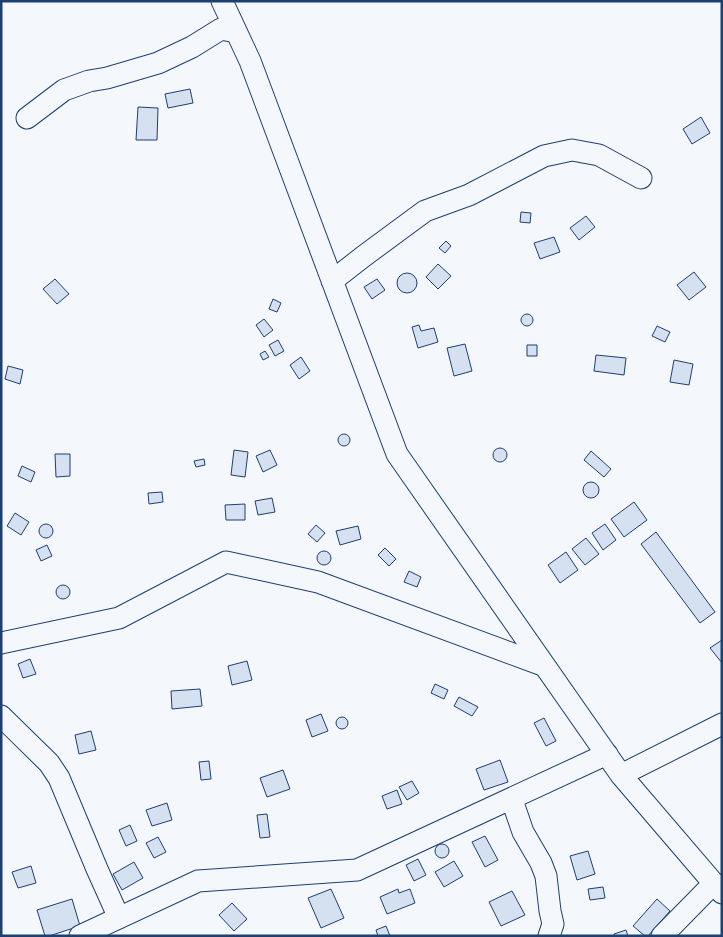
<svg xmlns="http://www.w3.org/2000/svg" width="723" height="937" font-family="Mulish,sans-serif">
<rect width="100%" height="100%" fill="#f4f7fb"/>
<path fill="#d5e0f0" stroke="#1d3f73" d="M190 89 193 103 168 108 165 94Z
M138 107 158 108 157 140H136Z
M701 117 710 133 692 144 683 129Z
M521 212 531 213 530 223 520 222Z
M586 216 595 227 579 240 570 228Z
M554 237 560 252 540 259 534 243Z
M446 241 451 246 445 253 439 248Z
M438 264 451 276 438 289 426 277Z
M694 272 706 287 689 300 677 285Z
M397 283a10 10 0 1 1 20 0a10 10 0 1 1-20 0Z
M55 279 69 294 57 304 43 289Z
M377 279 385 290 372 299 364 287Z
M273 299 281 303 277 312 269 309Z
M521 320a6 6 0 1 1 12 0a6 6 0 1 1-12 0Z
M264 319 273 330 264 337 256 325Z
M419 325 421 331 434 328 438 342 418 348 412 327Z
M657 326 670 332 665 342 652 336Z
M278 340 284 351 275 356 269 345Z
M465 344 472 371 454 376 447 348Z
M527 345H537V356H527Z
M265 351 269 357 263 360 260 354Z
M596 355 626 358 624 375 594 371Z
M301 357 310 371 299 379 290 365Z
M674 360 693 364 689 385 670 382Z
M8 366 23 370 20 384 5 379Z
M338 440a6 6 0 1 1 12 0a6 6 0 1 1-12 0Z
M493 455a7 7 0 1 1 14 0a7 7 0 1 1-14 0Z
M234 450 248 452 245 477 231 475Z
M270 450 277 465 263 472 256 456Z
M591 451 611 469 604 477 584 460Z
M55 454H70V476L56 477Z
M204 459 205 465 196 467 194 461Z
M22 466 35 472 31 482 18 476Z
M583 490a8 8 0 1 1 16 0a8 8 0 1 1-16 0Z
M162 492 163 502 149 504 148 493Z
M272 498 275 512 258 515 255 501Z
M634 502 647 520 624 537 611 519Z
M245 504V520H226L225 505Z
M15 513 29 522 21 535 7 526Z
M39 531a7 7 0 1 1 14 0a7 7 0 1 1-14 0Z
M605 524 616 540 603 550 592 533Z
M316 525 325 533 317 542 308 534Z
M358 526 361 539 340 545 336 531Z
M656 532 715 612 700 623 641 544Z
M586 538 599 554 585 565 572 549Z
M47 545 52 556 41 561 36 550Z
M385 548 396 559 389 566 378 555Z
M317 558a7 7 0 1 1 14 0a7 7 0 1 1-14 0Z
M566 552 578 570 560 583 548 565Z
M409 571 421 577 417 587 404 582Z
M56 592a7 7 0 1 1 14 0a7 7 0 1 1-14 0Z
M722 640V663L710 648Z
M30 659 36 674 23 678 18 664Z
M247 661 252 680 232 685 228 666Z
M435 684 448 690 444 699 431 693Z
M200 689 202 706 172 709 171 691Z
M459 697 478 707 472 716 454 706Z
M321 714 328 731 312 737 306 720Z
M336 723a6 6 0 1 1 12 0a6 6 0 1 1-12 0Z
M544 718 556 741 546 746 534 723Z
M91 731 96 750 79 754 75 735Z
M500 760 508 782 484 790 476 769Z
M209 761 211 779 201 780 199 762Z
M283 770 290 789 267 797 260 778Z
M412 781 419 793 407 800 399 787Z
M397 790 402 804 387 809 382 796Z
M167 803 172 820 152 826 146 810Z
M267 814 270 837 260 838 257 815Z
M130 825 137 841 126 846 119 830Z
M485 836 498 860 485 867 472 842Z
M158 837 166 852 154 858 146 843Z
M435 851a7 7 0 1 1 14 0a7 7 0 1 1-14 0Z
M588 851 595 874 577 880 570 856Z
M418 859 426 875 414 881 406 865Z
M454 861 463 876 444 887 435 872Z
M134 862 143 878 122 890 113 874Z
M31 866 36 883 18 888 12 872Z
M603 887 605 898 590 900 588 889Z
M331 889 344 918 321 928 308 898Z
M398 889 399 893 410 889 415 903 387 914 380 897Z
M512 891 525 915 501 926 489 902Z
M72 899 80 926 49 936H45L37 910Z
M657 899 670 911 648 936H645L633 926Z
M232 903 247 919 234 931 219 915Z
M386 926 390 936H378L376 930Z
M626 930 628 936H614V934Z"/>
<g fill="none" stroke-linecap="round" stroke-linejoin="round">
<defs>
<path id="minor" d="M222 1 250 61 397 454 621 775 722 893
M27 118 64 90 89 81 107 78 158 63 192 47 221 29 236 32
M332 281 364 256 425 211 469 195 544 156 572 150 599 155 641 178
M1 643 119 618 226 562 318 582 545 666
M1 716 49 763 59 778 97 869 119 918
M621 775 722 724
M510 799 513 803 523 832 541 863 546 876 550 911 553 924 549 936
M80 936 198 881 357 870 607 754
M662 936 714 883"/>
</defs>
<use href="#minor" stroke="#1d3f73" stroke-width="23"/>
<use href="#minor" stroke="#f4f7fb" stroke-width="21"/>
</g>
<rect width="723" height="937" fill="none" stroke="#1d3f73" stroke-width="5"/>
</svg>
